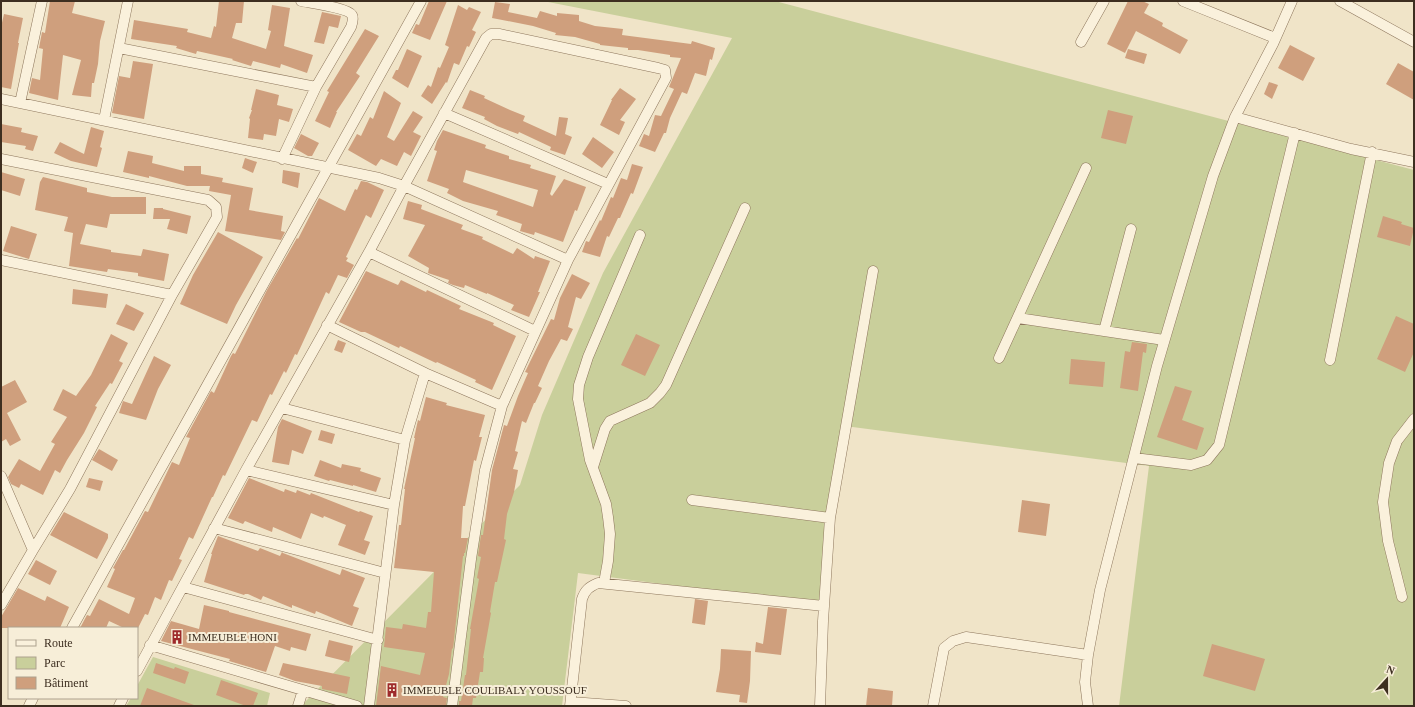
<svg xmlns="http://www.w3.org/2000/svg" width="1415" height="707" font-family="'Times New Roman',serif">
<rect width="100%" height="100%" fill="#f0e4c8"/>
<path fill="#c9cf9b" d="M543 1H775L1414 170V706H1119L1149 466 845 426 823 605 578 573 562 706H301L520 485 542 415 603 273 732 38Z
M153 657 270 693 267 706H126L131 698H137V686Z"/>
<path fill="#cf9f7d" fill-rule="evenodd" d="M50 1H75L72 13 105 21 100 41 98 64 94 83H92L91 97 72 95 81 60 63 55 58 100 29 93 32 78 40 80 43 49 39 48 42 32 45 33Z
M219 1H244L242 23H236L232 38 266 49 271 31 268 30 272 5 290 8 284 46 313 55 307 73 281 64 280 68 253 61 251 66 232 60 233 59 197 51 196 54 176 48 177 46 131 39 134 20 188 29 187 32 211 38 214 26 216 27Z
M429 1H447L430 40 412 33 416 24 419 25Z
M1128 1H1142L1149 4 1144 13 1163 23 1162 26 1188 40 1180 54 1136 31 1125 53 1107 44Z
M495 2 510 4 508 12 537 18 540 11 557 16V13L579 15V21L595 26 623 29 622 35 691 44 692 41 715 48 712 60 710 59 706 76 695 73 687 94 682 92 670 118 666 133H664L655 152 639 146 644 134 649 136 655 115 661 116 674 89 669 87 681 58 670 57V55L638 50H628V48L600 45V44L575 37 555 35 556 33 533 26 492 18Z
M458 5 467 10 469 7 481 12 472 30 476 32 469 47 467 46 459 65 454 63 447 83 446 82 432 104 421 96 428 85 431 87 438 67 440 68 449 47 445 45Z
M322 12 341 16 338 28 329 26 324 44 314 42Z
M4 14 23 18 18 43H19L11 89 1 87V27Z
M365 29 379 36 356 73 360 76 336 112H337L330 128 315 121 329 92 327 91Z
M1290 45 1315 58 1303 81 1278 68Z
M407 49 422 56 408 88 392 78 396 70H398Z
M1128 49 1147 54 1144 64 1125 58Z
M133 61 153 64 144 119 112 113 119 76 130 78Z
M1398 63 1414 72V100L1386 84Z
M1269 82 1278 85 1272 99 1264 94Z
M620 88 636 99 620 120 625 122 619 135 600 125 612 100H611Z
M256 89 279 95 277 105 293 109 289 122 279 119 276 136 264 134 263 140 248 138 250 119 249 118 252 110H251Z
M470 90 485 96 484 98 510 110 525 116 523 121 556 136 559 117 568 118 565 134 572 137 565 155 550 150 551 147 519 132 518 134 497 126 484 119 485 117 462 108Z
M384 91 401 103 387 137 394 141 413 111 423 117 413 132 421 136 411 156 404 152 397 166 381 159 376 166 348 150 357 134 361 136 370 117 373 119Z
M1108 110 1133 116 1126 144 1101 138Z
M1 124 22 128 21 132 38 136 33 151 25 149 26 146 1 142Z
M91 127 104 131 100 147 102 148 97 167 71 161 54 153 60 142 84 154Z
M443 130 486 145 485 148 509 156V159L531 165 530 168 556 176 550 194 552 196 564 179 586 187 577 211 575 210 563 242 535 232 534 235 520 231 522 224 496 215 498 211 463 201 447 193 449 189 427 181 437 151 434 150 437 141ZM466 170 538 190 533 207 463 182Z
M301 134 319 143 312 156H308L294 148Z
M593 137 614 152 602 168 582 154Z
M128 151 153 156 152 163 184 171V166H201V174L223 178 222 182 253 188 249 210 283 216 281 231 285 232 281 240 225 231 231 195 209 191 210 186H187L149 176V178L123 172Z
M245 158 257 162 253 173 242 168Z
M632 164 643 167 633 194 631 193 620 218H618L609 237 607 236 600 257 582 252 586 241 589 242 600 220 601 221 611 197 613 198 621 178 627 180Z
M283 170 300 173 298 188 282 183Z
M1 172 25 179 20 196 1 190Z
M43 177 87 188V192L112 197H146V214H110L107 228 86 224 80 244 111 250V252L141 256 143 249 169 254 164 281 138 276V273L108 269 107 272 69 266 73 233 64 231 68 217 35 210 40 182Z
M361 181 367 182 384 190 371 218 366 215 346 257 348 258 346 261 354 265 347 278 338 275 329 294 326 292 297 355 295 354 286 373 284 371 272 395 270 394 257 422 252 420 225 476 223 475 213 497H212L193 539 189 537 179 559 182 560 172 581 169 580 161 600 155 597 148 615 145 614 138 628H124L109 621 106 628H80L87 615 90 616 99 599 129 614 135 598 107 587 115 569 113 568 123 550H124L145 511 148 512 172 462 179 465 190 438 186 437 211 391 214 393 231 356 233 353 235 354 267 290 297 238 298 239 319 198 345 211 355 189 357 190Z
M408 201 422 205 421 209 463 225 461 229 483 237 482 239 513 254 517 248 534 259 535 256 550 261 538 292H540L529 317 511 310 514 305 487 293V294L465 285 464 288 453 285 448 283 449 280 428 273 429 268 408 256 425 225 403 219Z
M154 208H163V209L191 216 187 234 167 229 170 219H153Z
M1383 216 1402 222 1401 224 1414 228 1410 246 1377 237Z
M11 226 37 234 29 259 3 251Z
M218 232 263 257 236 305 227 324 180 304 193 275Z
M366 271 398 285 401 280 426 292 427 290 461 306 459 309 494 323 493 325 516 336 492 390 475 382 476 380 437 362 436 363 400 346 399 348 365 332H361L339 322Z
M572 274 590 283 581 299 576 297 568 327 573 329 567 341 561 339 549 361 538 386 542 388 535 403H534L526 423 522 421 515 451 518 452 513 469 518 470 514 492 507 514 504 539 506 540 497 582H495L490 612 491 613 483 658H484L483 672H480L476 698H473L472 706H459V701H461L465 675H466L471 629H470L479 579 477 578 481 557 478 556 481 535H483L492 470 504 425 507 426 518 396 528 373 525 372 551 319 554 320 560 298Z
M73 289 108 294 106 308 72 304Z
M126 304 144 313 134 331 116 324Z
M1396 316 1414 324V352L1405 372 1377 359Z
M111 334 128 343 119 361 123 363 112 384 110 383 95 406 97 407 84 433 67 460 60 473 55 470 43 495 21 484 19 488 11 484 8 477 19 459 40 471 55 444 51 442 67 417 53 410 63 389 76 396 91 375Z
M636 334 660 345 645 376 621 365Z
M338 340 346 343 342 353 334 350Z
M1132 342 1147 344 1146 353 1143 352 1138 391 1120 388 1125 351 1130 352Z
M154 356 171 365 158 389 146 420 119 413 123 401 132 404Z
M1071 359 1105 362 1103 387 1069 384Z
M15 380 27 402 7 413 21 440 10 446 6 439 1 442V387Z
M1175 386 1192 391 1182 420 1204 428 1197 450 1157 437Z
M426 397 447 403 446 405 485 415 479 437H482L476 461 474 460 465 506H463L461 538H468L465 553H464V556H463L453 649 452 648 449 674 443 697 447 698 446 706H376L381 666 420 675 425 653 384 647 386 627 402 629 403 624 426 628 428 612H431L434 572 394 568 399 525H401L405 489H404L415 438H414L418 420 420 421Z
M282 419 312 431 303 454 292 450 289 465 272 462 278 427Z
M321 430 335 434 332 444 318 440Z
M99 449 118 460 112 471 92 460Z
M320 460 341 468 342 464 361 468 360 471 381 478 376 492 353 485V486L330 480 329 481 314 476Z
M89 478 103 481 100 491 86 487Z
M249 478 284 492 285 489 296 493 297 490 310 495 311 493 359 512 360 511 373 516 364 540 370 542 365 555 338 545 346 525 324 516 323 518 311 513 301 539 273 527 272 532 245 521 243 524 228 518Z
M1022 500 1050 504 1046 536 1018 532Z
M64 512 108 534V538L97 559 50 535Z
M218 536 258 551 260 548 280 556 282 552 283 553 340 575 342 569 365 578 353 606 359 608 352 626 316 611 315 614 292 605V608L263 596 261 600 248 594H245L244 595 204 582 212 554H211Z
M36 560 57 571 50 585 28 574Z
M18 588 45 601 47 596 69 607 60 628H1V617Z
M695 599 708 601 705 625 692 623Z
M204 605 229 611V612L311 634 306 651 291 647 290 651 275 646 266 672 229 661 230 659 161 641 171 621 199 629Z
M768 607 787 609 781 655 755 652 756 642 763 644Z
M329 640 353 646 349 662 325 656Z
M1212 644 1265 659 1255 691 1203 676Z
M721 649 751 651 750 681 747 703 739 702 740 695 716 692 720 669Z
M156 663 174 669 175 667 189 672 185 684 153 673Z
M283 663 350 677 347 694 322 689V686L295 681 279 675Z
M221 680 258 693 253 706H246L216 695Z
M147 688 194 705V706H140Z
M868 688 893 691 892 706H866Z"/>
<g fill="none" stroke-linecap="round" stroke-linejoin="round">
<defs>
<path id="street" d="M1183 1 1275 38
M1340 1 1414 42
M1081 42 1104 1
M119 48 316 87
M1 99 379 178 404 186 568 260
M20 103 42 1
M444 113 608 184
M1235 117 1351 149 1414 162
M104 120 128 1
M1 159 208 200 216 207 217 217 172 295 70 489 33 550 1 605
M282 159 316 87 351 27C352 24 354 19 352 15 348 8 310 3 301 1
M369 252 535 331
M1 260 172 295
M1018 318 1164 340
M327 325 425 373 502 406
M1104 331 1131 229
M999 358 1086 168
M1330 360 1372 152
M282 408 405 440
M1134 458 1191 465 1207 460 1219 445 1295 133
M593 467 605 429 610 421 650 403 660 393 666 385 745 208
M246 470 394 505
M1 476 33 550
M692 500 830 518
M214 528 385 573
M604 583 608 561 610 534 608 517 606 504 590 460 578 399 579 385 588 357 640 235
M183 587 378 640
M1402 597 1388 541 1383 502 1389 463 1397 441 1414 419
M72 628 421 1
M150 645 357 706
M137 671 246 470 369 252 404 186 486 38 491 34H499L658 68 665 70 666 78 568 260 502 406 485 470 471 559 452 706
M571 702 626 706
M29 706 33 698
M119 706 123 698
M298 706 303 690
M369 706 394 505 405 440 425 373
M570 706 582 599C585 590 589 587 598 583L824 606
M820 706 823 621 830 518 873 271
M933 706 944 648 953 641 966 637 1088 655
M1088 706 1085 682 1088 655 1100 590 1157 366 1213 176 1235 117 1273 44 1292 1"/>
</defs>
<use href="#street" stroke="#8d765c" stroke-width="11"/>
<use href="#street" stroke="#faf1dc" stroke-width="10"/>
</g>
<defs>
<symbol id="building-bare" viewBox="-9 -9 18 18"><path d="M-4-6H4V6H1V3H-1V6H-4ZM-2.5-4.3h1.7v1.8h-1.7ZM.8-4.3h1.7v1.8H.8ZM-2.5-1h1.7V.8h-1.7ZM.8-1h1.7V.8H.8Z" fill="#9e2a2b" stroke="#f7eed8" stroke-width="2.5" paint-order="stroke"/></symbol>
</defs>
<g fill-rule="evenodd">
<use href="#building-bare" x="167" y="627" width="20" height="20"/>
<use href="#building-bare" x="382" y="680" width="20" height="20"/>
</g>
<g text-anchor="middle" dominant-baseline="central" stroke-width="4" stroke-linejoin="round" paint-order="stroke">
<g font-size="11" fill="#3d2e20" stroke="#f7eed8" text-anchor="start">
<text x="188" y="637">IMMEUBLE HONI</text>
<text x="403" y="690">IMMEUBLE COULIBALY YOUSSOUF</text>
</g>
</g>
<rect width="1415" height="707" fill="none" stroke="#3d2e20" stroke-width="4"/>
<rect x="8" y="627" width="130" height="72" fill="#f7eed8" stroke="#ada18e"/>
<rect x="16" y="640" width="20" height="6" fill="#faf1dc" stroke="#ada18e"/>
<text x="44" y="647" font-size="12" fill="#3d2e20">Route</text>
<rect x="16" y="657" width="20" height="12" fill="#c9cf9b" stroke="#ada18e"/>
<text x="44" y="667" font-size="12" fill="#3d2e20">Parc</text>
<rect x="16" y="677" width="20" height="12" fill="#cf9f7d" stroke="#ada18e"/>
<text x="44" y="687" font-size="12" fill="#3d2e20">Bâtiment</text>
<g transform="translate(1387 679) rotate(21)" stroke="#f7eed8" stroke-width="3" paint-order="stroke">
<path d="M0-3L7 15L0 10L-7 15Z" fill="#3d2e20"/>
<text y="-6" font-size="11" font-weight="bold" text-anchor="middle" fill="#3d2e20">N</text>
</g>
</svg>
